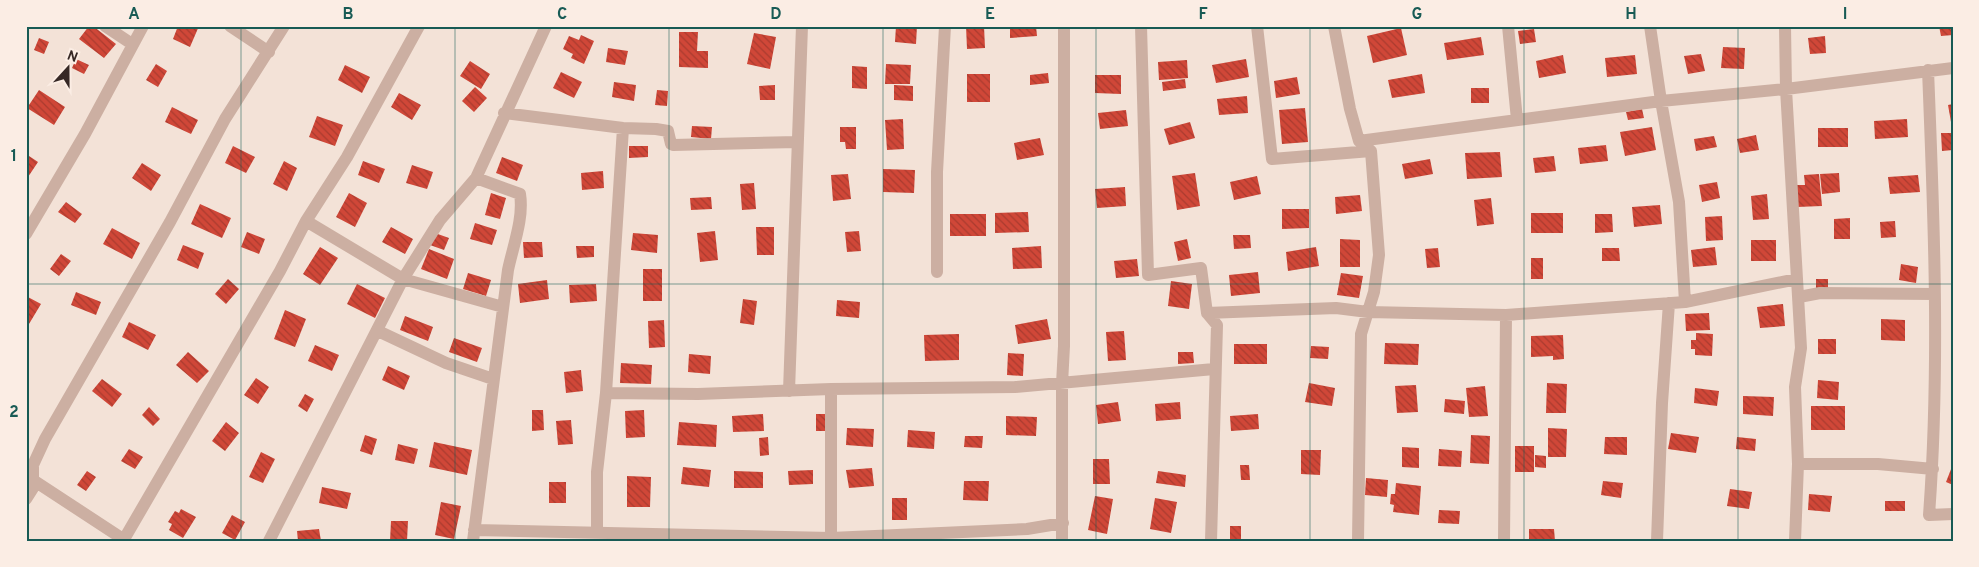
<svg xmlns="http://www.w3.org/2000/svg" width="1979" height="567" font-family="Overpass,sans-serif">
<defs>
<pattern id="building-back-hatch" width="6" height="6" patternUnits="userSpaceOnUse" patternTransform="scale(1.25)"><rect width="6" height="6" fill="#d04738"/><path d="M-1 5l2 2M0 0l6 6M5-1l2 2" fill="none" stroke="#aa3b2f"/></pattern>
</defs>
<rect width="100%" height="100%" fill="#f3e2d7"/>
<path fill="url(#building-back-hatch)" d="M89 26H93L116 44 104 58 79 39Z
M178 26H199L190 47 173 39Z
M896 26H917L916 44 895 42Z
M966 26H984L985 48 967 49Z
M1010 26H1036L1037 36 1010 38Z
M1939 26H1953V35L1941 36Z
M1401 28 1407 55 1373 63 1367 36Z
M1534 29 1536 42 1520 44 1518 31Z
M679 32H698L697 51H708V68L679 67Z
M754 33 776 37 770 69 747 64Z
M581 35 594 41 584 64 571 58 573 54 563 49 569 36 579 40Z
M1825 36 1826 53 1810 54 1808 38Z
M1481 37 1484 55 1447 60 1444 43Z
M39 38 49 42 44 54 34 50Z
M1723 47 1745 48 1744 69 1721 68Z
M608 48 628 51 625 65 606 62Z
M1701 54 1705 71 1688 74 1684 56Z
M1563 55 1566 73 1539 78 1536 61Z
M1635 55 1637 74 1607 77 1605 58Z
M76 59 89 65 84 74 72 68Z
M1246 59 1249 77 1216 83 1212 65Z
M1187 60 1188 78 1159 80 1158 62Z
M470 61 490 74 481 89 460 76Z
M156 64 167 71 158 87 146 80Z
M886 64 911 65 910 84H885Z
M345 65 370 77 362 93 338 80Z
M852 66 867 67V89L852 88Z
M561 72 582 82 574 98 553 88Z
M1048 73 1049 83 1030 85V75Z
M967 74H990V102H967Z
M1422 74 1425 93 1392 98 1388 80Z
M1095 75H1121V94L1095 93Z
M1297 77 1300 94 1276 98 1274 81Z
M1185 79 1186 88 1163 91 1162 82Z
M614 82 636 85 634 101 612 97Z
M775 85V100H760L759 86Z
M894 85 913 86V101L894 100Z
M475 87 487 98 474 112 462 101Z
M1471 88H1489V103H1471Z
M39 90 65 107 54 125 27 108Z
M657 90 668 91 667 106 655 105Z
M399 93 421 105 412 120 391 107Z
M1247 96 1248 113 1219 115 1217 99Z
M1953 104V122H1951L1948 105Z
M172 107 198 120 191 134 165 122Z
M1305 108 1308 142 1282 144 1279 110Z
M1642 109 1644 118 1628 120 1626 112Z
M1126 110 1128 126 1100 129 1098 113Z
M317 116 343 125 335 146 309 137Z
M903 119 904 149 887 150 885 120Z
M1907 119 1908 137 1875 139 1874 121Z
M1190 122 1195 138 1169 145 1164 129Z
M692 126 712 127 711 139 691 137Z
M840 127H856V149H846L845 142H840Z
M1652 127 1656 150 1625 156 1620 132Z
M1818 128H1848V147H1818Z
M1941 133H1953V150L1942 151Z
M1756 135 1759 150 1740 153 1737 139Z
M1714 136 1717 147 1696 151 1694 139Z
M1040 138 1044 155 1017 160 1014 143Z
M1606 145 1608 161 1580 164 1578 148Z
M233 146 255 157 246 173 225 163Z
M629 146H648V157L629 158Z
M1500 152 1502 177 1467 179 1465 153Z
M26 154 38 162 26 180Z
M1554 156 1556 171 1535 173 1533 158Z
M502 157 523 165 517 181 496 173Z
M1430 159 1433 174 1405 179 1402 164Z
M284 161 297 168 287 191 273 184Z
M363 161 385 169 379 183 358 175Z
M142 163 161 175 151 191 132 178Z
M412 165 433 172 427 189 406 183Z
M883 169 915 170 914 193 883 192Z
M603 171 604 188 582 190 581 173Z
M1195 173 1200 206 1177 210 1172 176Z
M1839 173 1840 192 1822 194 1820 174Z
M848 174 851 199 833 201 831 175Z
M1819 174 1822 206 1797 207 1796 185H1805L1804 175Z
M1918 175 1920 192 1890 194 1888 177Z
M1257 176 1261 194 1234 200 1230 182Z
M1717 182 1720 198 1702 202 1699 185Z
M754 183 756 209 742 210 740 184Z
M1125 187 1126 206 1097 208 1095 189Z
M349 193 367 203 355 227 336 217Z
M491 193 506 198 500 219 485 215Z
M1767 194 1769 219 1753 220 1751 196Z
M1360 195 1362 211 1336 214 1335 197Z
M711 197 712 209 691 210 690 198Z
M1491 198 1494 224 1477 226 1474 200Z
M66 202 82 214 75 223 58 212Z
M200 204 231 218 222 238 191 224Z
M1660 205 1662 224 1634 227 1632 207Z
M1282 209H1309V228L1282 229Z
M1028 212 1029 232 995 233V213Z
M1531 213H1563V233H1531Z
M950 214H986V236H950Z
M1595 214H1612L1613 232 1595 233Z
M1722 216 1723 240 1706 241 1705 217Z
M1850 218V239H1834V219Z
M1895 221 1896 237 1881 238 1880 222Z
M475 223 497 230 492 245 470 239Z
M391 227 413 239 405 254 382 242Z
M756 227H774V255H757Z
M112 228 140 243 132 259 103 244Z
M715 231 718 260 700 262 697 233Z
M859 231 861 251 847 252 845 232Z
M247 232 265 239 259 254 241 247Z
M435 233 449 238 444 250 430 245Z
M633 233 658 235 657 253 631 250Z
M1233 235H1250L1251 248 1234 249Z
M1187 239 1191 258 1178 261 1174 242Z
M1340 239 1360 240V267H1340Z
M1751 240H1776V261H1751Z
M523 242H542L543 257 524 258Z
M183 245 204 253 198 269 177 260Z
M576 246H594V257L577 258Z
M1041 246 1042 268 1013 269 1012 248Z
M320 247 338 258 320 285 303 274Z
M1316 247 1319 266 1288 271 1286 252Z
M1715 247 1717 265 1693 267 1691 250Z
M1438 248 1440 267 1427 268 1425 249Z
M1602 248H1619L1620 261H1602Z
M429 249 454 259 447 279 421 269Z
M61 254 71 261 59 276 50 269Z
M1531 258H1543V279H1531Z
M1137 259 1139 276 1116 278 1114 261Z
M1901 264 1918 267 1916 283 1899 280Z
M643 269H662V301H643Z
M1258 272 1260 293 1231 296 1229 275Z
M468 273 491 280 486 296 463 289Z
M1341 273 1363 276 1359 298 1337 295Z
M228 279 239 289 226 304 215 294Z
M1816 279H1828V291H1816Z
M547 280 549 299 520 303 518 284Z
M1171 281 1192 284 1189 309 1168 306Z
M357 284 385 298 375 318 347 304Z
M596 284 597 301 570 303 569 285Z
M76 292 101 302 96 315 71 305Z
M26 296 41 304 26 329Z
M743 299 757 301 754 325 740 323Z
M837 300 860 302 859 318 836 316Z
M1783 304 1785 326 1760 328 1757 307Z
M285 310 306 319 295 347 274 339Z
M1709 313 1710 330 1686 331 1685 314Z
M405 316 433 327 428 341 400 330Z
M1047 319 1051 339 1018 344 1015 325Z
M1881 319 1905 320V341L1881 340Z
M664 320 665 347 649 348 648 321Z
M129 322 156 335 148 350 122 337Z
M1124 331 1126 360 1108 361 1106 332Z
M1696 333 1713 334 1712 356 1695 355V349H1691V340H1696Z
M959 334V360L925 361 924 335Z
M1563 335 1564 359 1553 360V356L1531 357V336Z
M454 338 482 348 477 362 449 352Z
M1818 339H1836V354H1818Z
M1385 343 1419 344 1418 365 1384 364Z
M1234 344H1267V364H1234Z
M315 345 339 355 332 371 308 361Z
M1311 346 1329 347 1328 359 1310 358Z
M188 352 209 371 197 383 176 365Z
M1178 352H1193L1194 363 1178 364Z
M1008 353 1024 354 1023 376 1007 375Z
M689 354 711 356 710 374 688 372Z
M621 363 652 365 651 384 620 383Z
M388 366 410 376 404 390 382 380Z
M581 370 583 391 566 393 564 372Z
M256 378 269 387 258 404 244 395Z
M102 379 122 394 112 407 92 391Z
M1818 380 1839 382 1838 400 1817 398Z
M1309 383 1335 388 1332 406 1305 402Z
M1547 383 1567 384 1566 413H1546Z
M1416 385 1418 412 1397 413 1395 386Z
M1485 386 1488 416 1469 417 1466 388Z
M1695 388 1719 391 1717 406 1694 403Z
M305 394 314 399 307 412 298 406Z
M1743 396 1774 397 1773 416 1743 414Z
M1445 399 1465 401 1464 414 1444 412Z
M1118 402 1121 421 1098 424 1096 405Z
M1180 402 1181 419 1156 421 1155 404Z
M1811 406H1845V430H1811Z
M149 407 160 419 153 426 142 415Z
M532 410H543L544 430 532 431Z
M644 410 645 437 626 438 625 411Z
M763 414 764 431 733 432 732 416Z
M816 414H826V431H816Z
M1258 414 1259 429 1231 431 1230 416Z
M1006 416 1037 417 1036 436 1006 435Z
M571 420 573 444 558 445 556 421Z
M226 422 239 433 225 451 212 441Z
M679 422 717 425 716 447 677 445Z
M847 428 874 429 873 447 846 445Z
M1548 428 1567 429 1566 457H1548Z
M908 430 935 432 934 449 907 447Z
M1671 433 1699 437 1696 453 1668 449Z
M365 435 377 439 372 455 360 451Z
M1471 435 1490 436 1489 464 1470 463Z
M965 436H983L982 448 964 447Z
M768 437 769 455 760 456 759 438Z
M1605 437H1627V455L1604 454Z
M1737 437 1756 439 1755 451 1736 449Z
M434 442 472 450 467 475 429 467Z
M398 444 418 449 414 464 395 460Z
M1515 446H1534V472H1515Z
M1402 447 1419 448V468L1402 467Z
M129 449 143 457 135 469 121 461Z
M1439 449 1462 451 1461 467 1438 466Z
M1301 450H1321L1320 475 1301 474Z
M261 452 275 459 263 483 249 477Z
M1535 455 1546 456V468L1535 467Z
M1093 459H1109L1110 484H1093Z
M1953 464V485L1946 482Z
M1240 465H1249L1250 480H1241Z
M683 467 711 470 709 487 681 484Z
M872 468 874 486 849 488 846 470Z
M813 470V484L789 485 788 471Z
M87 471 96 477 86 491 77 485Z
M734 471 763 472V488H734Z
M1158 471 1186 475 1185 487 1156 483Z
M627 476 651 477 650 507H627Z
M1366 478 1388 480 1387 497 1365 495Z
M964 481H989L988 501 963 500Z
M1603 481 1623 483 1621 498 1601 495Z
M549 482H566V503H549Z
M1396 483 1421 486 1419 515 1393 512 1394 505 1390 504 1391 494H1395Z
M322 487 351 493 347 509 319 503Z
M1730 489 1752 492 1749 509 1727 506Z
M1809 494 1832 496 1830 512 1808 510Z
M1095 496 1113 499 1107 534 1088 530Z
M892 498H907V520H892Z
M1155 498 1177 502 1171 533 1150 529Z
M1885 501H1905V511H1885Z
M441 502 461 506 454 539 435 535Z
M181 509 196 517 183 538 169 530 172 524 168 522 175 511 179 513Z
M1439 510 1460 511 1459 524 1438 523Z
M232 515 245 522 235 540 222 533Z
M391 521H408L407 541H390Z
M1230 526H1241V541H1230Z
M319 529 321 541H298L297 531Z
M1529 529H1554L1555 541H1529Z"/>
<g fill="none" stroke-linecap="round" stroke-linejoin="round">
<path stroke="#ccafa2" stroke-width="12" d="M105 26 132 44
M230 26 269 52
M1141 26 1148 275 1201 268 1207 313 1217 325 1211 541
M1257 26 1272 159 1371 151
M1334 26 1350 109 1359 141 1371 151 1379 255 1374 292 1361 334 1358 541
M1508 26 1517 120
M1650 26 1661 101 1679 202 1685 302
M1785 26 1786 89 1801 348 1795 387 1798 464 1795 541
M1928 70C1934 218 1940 367 1929 515L1953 514
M504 113 623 128 656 129 668 131 671 144 673 145 797 142
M1359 141 1661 101 1786 89 1953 68
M306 221 403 279 503 307
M26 234 85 134 143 26
M937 272V172L945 26
M1799 297 1820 293 1934 294
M1207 313 1336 308 1368 312 1506 315 1685 302 1797 279
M378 331 446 363 493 379
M789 391 802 26
M606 393 698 394 831 389 1015 387 1214 369
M1798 464H1878L1933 469
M33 480 123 539
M26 499 33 488V465L45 439 170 222 225 119 284 26
M474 530 831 538 1027 529 1063 523
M597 540V472L606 393 623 128
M123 541 280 271 306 221 347 157 419 26
M269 541 403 279 440 220 476 178 546 26
M473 541 508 270C513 246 524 218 520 194L476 178
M831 541V389
M1062 541V384L1064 346V26
M1504 541 1506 315
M1657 541 1662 403 1669 303"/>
</g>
<path fill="none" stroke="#185b55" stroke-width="1" stroke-opacity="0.55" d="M241 26V541M455 26V541M669 26V541M883 26V541M1096 26V541M1310 26V541M1524 26V541M1738 26V541M26 284H1953"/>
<rect width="1979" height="567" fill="none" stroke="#fbede4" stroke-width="55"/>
<g transform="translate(68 68) rotate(21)" stroke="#fbede4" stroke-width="4" paint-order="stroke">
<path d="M0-4L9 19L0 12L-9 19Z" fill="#362825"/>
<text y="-8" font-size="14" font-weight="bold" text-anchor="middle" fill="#362825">N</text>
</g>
<rect x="28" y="28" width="1924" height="512" fill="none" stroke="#185b55" stroke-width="2"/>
<g font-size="16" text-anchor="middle" font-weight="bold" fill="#185b55">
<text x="134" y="19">A</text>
<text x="348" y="19">B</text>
<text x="562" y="19">C</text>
<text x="776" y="19">D</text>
<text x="990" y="19">E</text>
<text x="1203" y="19">F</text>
<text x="1417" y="19">G</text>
<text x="1631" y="19">H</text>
<text x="1845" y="19">I</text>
<text x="14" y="161">1</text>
<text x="14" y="417">2</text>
</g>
</svg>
